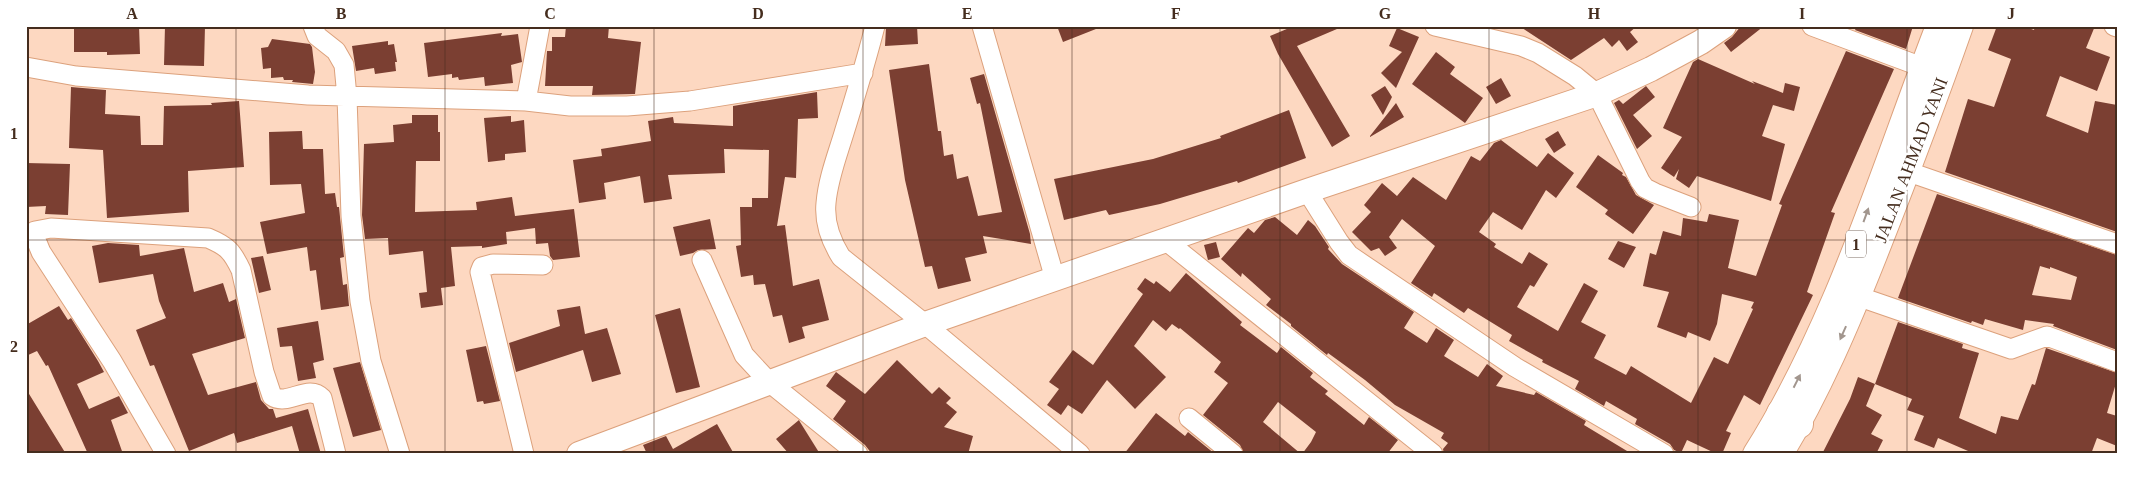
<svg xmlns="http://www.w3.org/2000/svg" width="2143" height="480" font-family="'Times New Roman',serif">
<rect width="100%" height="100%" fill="#fdd8c1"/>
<path fill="#7b3f32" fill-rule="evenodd" d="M74 26H139L140 54 107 55V52H74Z
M165 26H205L204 66 164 65Z
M566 26H609L608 38 641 42 635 94 592 95 593 86H545L547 51H552V37H565Z
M891 26H917L918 44 885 46 886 27Z
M1057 26H1100L1101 27 1063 42Z
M1294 26H1344L1297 46 1350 136 1332 147 1278 54 1270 36Z
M1519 26H1637L1630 32 1638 42 1627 51 1619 40 1612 47 1604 38 1571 60Z
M1741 26H1764L1731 52 1724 43 1732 37Z
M1857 26H1913L1906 49 1855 30Z
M1997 26H2023L2034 30 2035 26H2095L2086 48 2110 57 2097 91 2060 76 2046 116 2088 133 2095 101 2117 105V232L1945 172 1968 99 1994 107 2011 59 1988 50Z
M1397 28 1419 37 1396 88 1381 73 1402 52 1389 46Z
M502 33 501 36 518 34 522 62 511 65 513 83 485 86 484 77 459 80 458 77 452 78V74L428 77 424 43Z
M272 39 310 44 312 47 315 72 313 84 292 82 293 80H284L283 77 271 78V68L263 69 261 48 268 47Z
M388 41V45L394 44 397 62H395L396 71 375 74 374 68 356 71 352 46Z
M1846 51 1894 69 1831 212 1835 213 1807 292 1813 295 1760 405 1744 395 1726 431 1731 433 1722 454H1717L1687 440 1681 453 1674 450 1670 444 1635 424 1637 419 1606 401 1604 406 1575 389 1579 381 1542 362 1543 360 1509 341 1512 335 1468 308 1464 313 1434 293 1432 297 1411 283 1435 246 1402 219 1389 237 1397 248 1385 256 1379 248 1371 251 1352 232 1371 212 1364 205 1382 183 1397 196 1413 177 1446 200 1471 156 1480 161 1494 143 1501 140 1537 167 1548 153 1574 173 1556 198 1546 190 1522 230 1493 212 1479 232 1496 244 1494 247 1522 264 1529 252 1548 264 1534 287 1530 285 1517 307 1558 331 1584 283 1598 291 1581 322 1606 335 1594 358 1626 375 1631 366 1691 403 1714 357 1728 364 1753 309 1751 308 1754 302 1722 294 1717 324 1710 341 1688 332 1686 338 1657 327 1669 292 1643 286 1650 253 1656 255 1663 231 1681 236 1683 218 1707 222 1709 214 1739 220 1728 268 1756 276 1782 205 1779 204Z
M1436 52 1455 67 1450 74 1483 98 1465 123 1412 84Z
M1698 59 1755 84 1752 81 1783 93 1785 83 1800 87 1794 111 1773 105 1762 136 1785 144 1771 201 1697 176 1689 188 1676 179 1679 169 1674 177 1661 168 1682 137 1663 128 1693 62Z
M929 64 938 131H941L944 156 953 154 957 179 968 176 978 216 1002 212 980 103 977 104 970 78 984 74 1030 234 1031 244 983 236 987 253 965 258 971 281 938 289 932 266 925 267 905 180 889 70Z
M1501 78 1511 96 1496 104 1486 87Z
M1385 86 1392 97 1383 115 1371 95Z
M1646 86 1655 97 1633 115 1652 136 1637 149 1614 103 1619 100 1623 104Z
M71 87 106 90 105 114 140 116 141 145H163L164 106 212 105 211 103 239 101 244 167 188 171 189 212 107 218 103 150 69 148Z
M817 92 818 118 798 119 796 178 785 177 777 226 785 225 793 286 819 279 829 320 802 327 805 338 789 343 782 315 773 317 765 284 754 285 753 275 741 277 736 246 741 245 740 207H752V198H768L769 150 724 149 725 173 668 175 672 199 644 203 640 176 604 183 606 199 579 203 573 160 602 156 601 149 651 141 648 121 673 117 674 123 733 126V106Z
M1396 103 1404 117 1370 137V136Z
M1289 110 1306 158 1238 183 1237 181 1160 204 1109 215 1106 210 1064 220 1054 179 1153 159 1221 138 1220 136Z
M412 115H438V132H440V161H416L415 212 477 210 476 202 512 197 515 216 574 209 580 257 553 260 550 256 548 243 536 244 535 228 506 232 507 244 482 248V246L451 247 455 286 441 288 443 305 421 308 419 293 427 292 423 251 389 255 388 238 365 239 362 215 364 144 394 142 393 125 412 123Z
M511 116V122L524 120 526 152 505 154V160L488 162 484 118Z
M302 131 303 149H323L325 194 335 193 337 207H339L344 257 340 258 343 285 347 284 349 306 321 310 316 270 310 271 307 247 267 254 260 222 305 213 301 184 270 185 269 132Z
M1558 131 1566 145 1554 153 1545 139Z
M1598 155 1623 173 1622 175 1626 177 1636 195 1654 205 1633 234 1605 214 1608 210 1576 187Z
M26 163 70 164 68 215 45 214 46 206 26 207Z
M1937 194 2117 255V350L2053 326 2054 324 2025 320 2023 330 1985 319 1983 325 1972 321 1971 323 1898 298ZM2040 266 2050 269V267L2077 277 2071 300 2032 295Z
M1275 217 1297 235 1308 220 1315 226 1329 247 1328 249 1342 264 1414 312 1404 328 1427 343 1436 328 1454 340 1444 356 1478 377 1487 364 1503 376 1496 386 1534 395 1536 392 1586 421 1584 425 1632 454H1444L1443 449 1448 443 1441 438 1444 433 1395 405 1365 380 1328 353 1327 355 1291 326V324L1266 305 1271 299 1242 273 1241 277 1221 259 1248 228 1254 233 1265 220Z
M710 219 716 249 698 250 693 253 680 256 673 227Z
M1618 241 1636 247 1624 268 1608 259Z
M1216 242 1220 257 1208 260 1204 245Z
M108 243 139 245 140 256 184 248 194 292 223 283 229 302 236 299 245 338 192 354 208 395 256 382 261 400 269 409H273L276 418 308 409 321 454H300L292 426 237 443 234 433 189 451 154 365 150 366 136 330 166 318 159 301 153 274 99 283 92 246Z
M263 256 271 290 259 293 251 258Z
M1186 273 1242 322 1240 325 1277 353 1281 347 1313 373 1310 377 1328 391 1325 394 1364 425 1369 417 1398 440 1387 454H1302L1311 442 1316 432 1278 402 1263 422 1301 454H1244L1240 445 1203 415 1228 383 1214 372 1221 362 1180 328 1179 329 1172 324 1166 331 1153 320 1134 346 1166 377 1135 409 1107 380 1082 414 1068 405 1061 415 1047 405 1059 389 1049 382 1073 350 1093 365 1143 294 1137 289 1145 278 1154 284 1156 281 1170 292Z
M59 306 68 320 71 318 98 361 104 372 77 384 89 409 119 396 128 413 111 420 123 454H88L48 365 46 366 37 351 26 356V325Z
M580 306 585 334 607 328 621 374 592 382 583 350 516 372 509 343 560 326 557 310Z
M680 308 700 387 676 393 655 315Z
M318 321 324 360 313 363 316 378 298 381 292 346 280 347 277 328Z
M1898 322 1963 344 1962 348 1979 353 1959 418 1996 434 2001 416 2018 420 2032 384 2035 385 2046 348 2117 373V380L2107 413 2117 416V446L2097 438 2091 454H1975L1938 438 1934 448 1914 440 1924 416 1907 410 1912 399 1875 384Z
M486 346 500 401 484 404 483 401 477 402 466 350Z
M897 360 932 394 939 387 951 398 946 403 957 412 944 427 973 436 968 454H872L865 445 833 419 846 401 826 386 836 372 865 394Z
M360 362 381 430 353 437 333 368Z
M1858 377 1875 384 1866 406 1882 415 1871 434 1883 440 1876 454H1822L1850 399Z
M26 389 66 454H26Z
M1156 413 1185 436 1188 432 1215 454H1124Z
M799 420 800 422 820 454H789L776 439Z
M717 424 734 454H647L643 445 666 436 673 449Z"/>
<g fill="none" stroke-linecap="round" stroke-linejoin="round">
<defs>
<path id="minor" d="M313 26 317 36 336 51 344 65 347 97 351 216 360 301 371 361 400 454
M875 26C866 62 855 97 844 133 837 156 828 179 826 203 824 223 831 241 841 257L925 324 1080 454
M982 26 1055 279
M1435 26 1521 46 1538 53 1575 76 1597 94 1640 181 1645 188 1655 193 1691 207
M1812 26 1922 67
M2114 26 2117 27
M26 67 76 76 308 95 526 101 570 106H627L690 101 863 73
M526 101 540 26
M1909 172 2117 244
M1307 191 1339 242 1349 255 1515 367 1664 454
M1165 240 1433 454
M702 260 744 355 769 382 858 454
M1860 297 2011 349 2047 336 2117 362
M1189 418 1233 454
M166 454 112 361 41 252 34 235 35 231 51 228 208 238C227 246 232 251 241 270L264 372 272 396C288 407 308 383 322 398L336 454
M524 454 480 272 482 267 493 264 543 265"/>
<path id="major" d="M579 454 925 324 1307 191 1597 94 1651 69 1701 42 1724 26
M1755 454C1838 322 1882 171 1938 26
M1781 454C1819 391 1848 323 1875 255 1905 179 1934 103 1961 26"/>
<path id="highway" d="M1781 413 1799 424"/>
</defs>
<use href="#minor" stroke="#dca17c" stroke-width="21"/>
<use href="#major" stroke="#dca17c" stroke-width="26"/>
<use href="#highway" stroke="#dca17c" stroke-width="30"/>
<use href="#minor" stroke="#fff" stroke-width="19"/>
<use href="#major" stroke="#fff" stroke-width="24"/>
<use href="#highway" stroke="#fff" stroke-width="28"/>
</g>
<defs><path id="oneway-solid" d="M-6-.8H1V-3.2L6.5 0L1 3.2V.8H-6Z" transform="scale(1.25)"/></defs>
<g fill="#a2968e">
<use href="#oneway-solid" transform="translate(1866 215) rotate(-70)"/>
<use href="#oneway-solid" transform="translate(1843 333) rotate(114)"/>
<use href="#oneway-solid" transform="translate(1797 381) rotate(-63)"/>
</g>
<path fill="none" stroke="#452d1e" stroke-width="1" stroke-opacity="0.55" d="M236 26V454M445 26V454M654 26V454M863 26V454M1072 26V454M1280 26V454M1489 26V454M1698 26V454M1907 26V454M26 240H2117"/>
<g text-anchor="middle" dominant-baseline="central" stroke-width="5" stroke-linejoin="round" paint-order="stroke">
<rect fill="#fff" stroke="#7d6c62" stroke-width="1" x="1846" y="230.5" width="20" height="27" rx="4"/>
<g font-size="16" font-weight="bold" fill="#452d1e">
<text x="1856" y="244">1</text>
</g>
<g font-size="18" fill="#452d1e" stroke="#fff">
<text transform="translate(1911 160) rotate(-69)">JALAN AHMAD YANI</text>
</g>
</g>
<rect width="2143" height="480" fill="none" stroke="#ffffff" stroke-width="55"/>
<rect x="28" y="28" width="2088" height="424" fill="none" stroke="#452d1e" stroke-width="2"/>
<g font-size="16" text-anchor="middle" font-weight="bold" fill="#452d1e">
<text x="132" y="19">A</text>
<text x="341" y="19">B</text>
<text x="550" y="19">C</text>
<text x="758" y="19">D</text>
<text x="967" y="19">E</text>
<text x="1176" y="19">F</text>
<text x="1385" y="19">G</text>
<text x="1594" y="19">H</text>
<text x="1802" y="19">I</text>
<text x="2011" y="19">J</text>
<text x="14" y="139">1</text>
<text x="14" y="352">2</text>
</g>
</svg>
